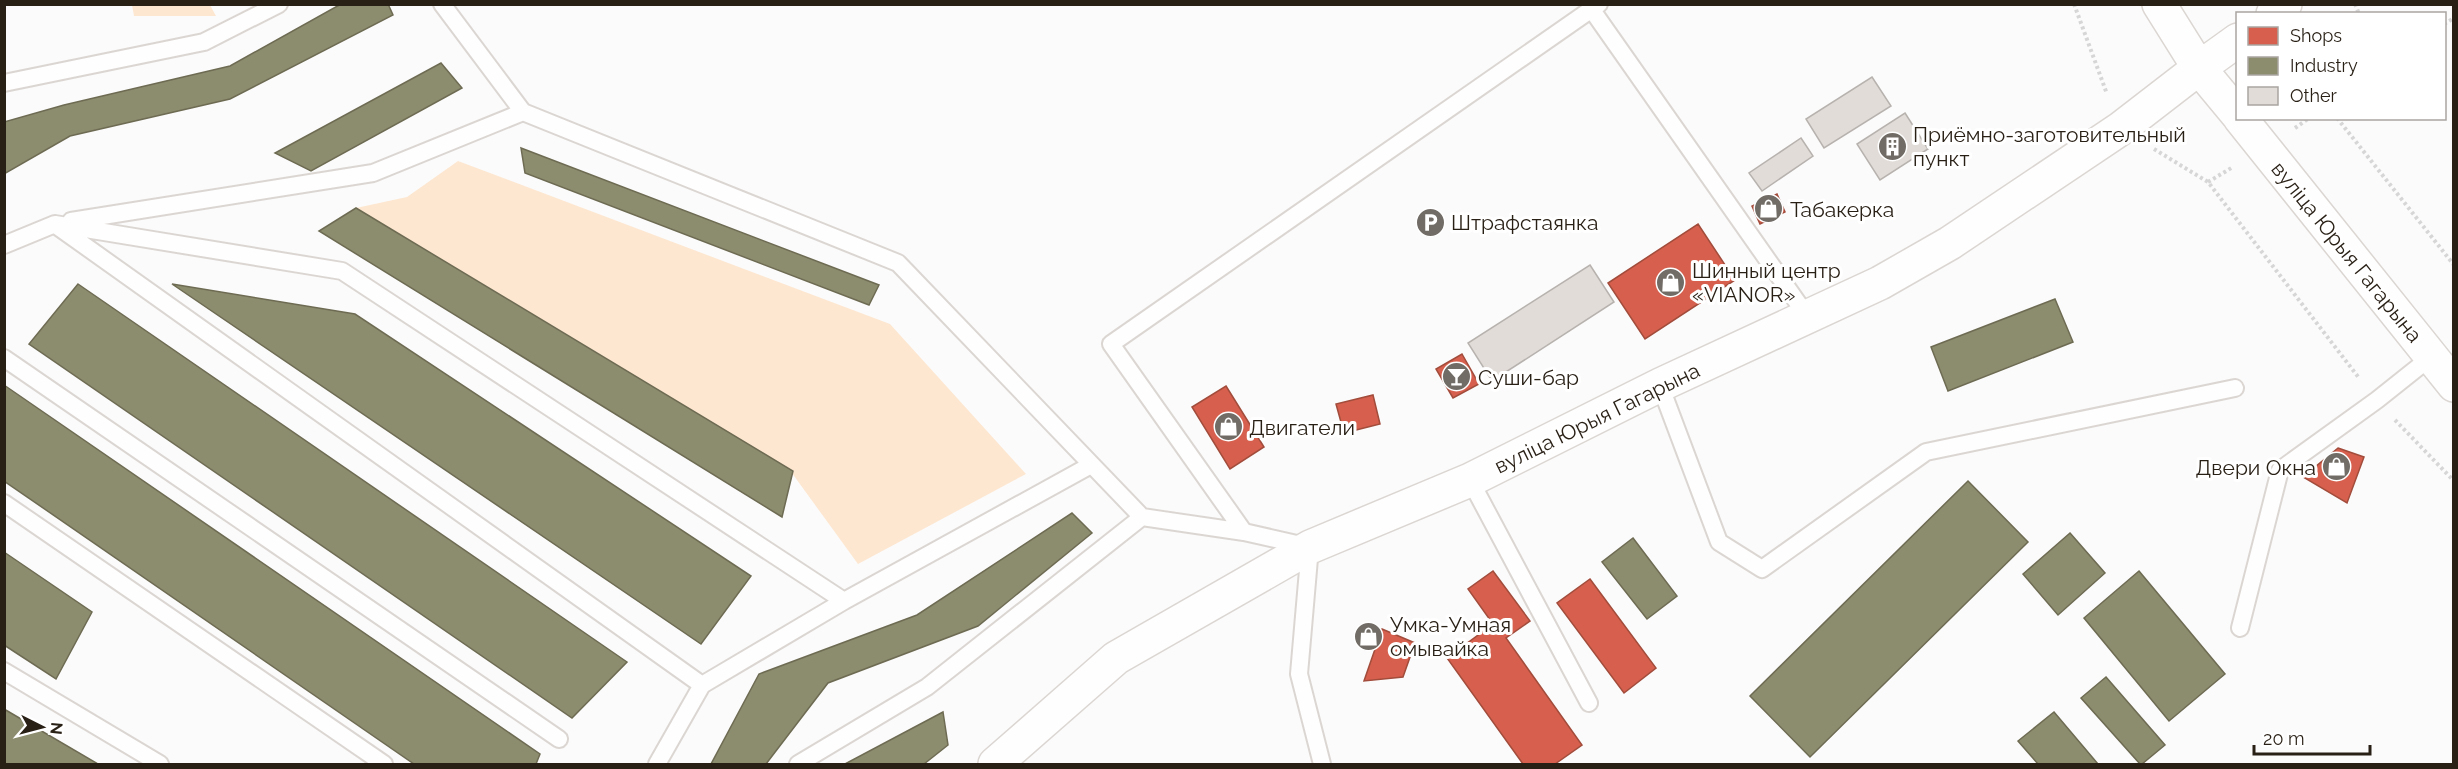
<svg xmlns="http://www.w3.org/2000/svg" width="2458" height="769" font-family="Raleway,sans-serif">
<rect width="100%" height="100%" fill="#fbfbfb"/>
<path fill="#fde7d1" d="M132 5H210L216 16H134Z
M458 161 890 324 1026 474 858 564 789 469 356 208 407 197Z"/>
<path fill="#d6604d" stroke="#a24c3c" stroke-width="1.5" d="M1777 194 1785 212 1760 224 1752 206Z
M1698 224 1735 280 1645 339 1608 283Z
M1462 354 1479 384 1453 398 1436 369Z
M1226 386 1264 447 1230 469 1192 407Z
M1373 395 1380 424 1344 433 1336 404Z
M2338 448 2364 457 2347 503 2303 477Z
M1493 571 1530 621 1506 638 1582 745 1555 764H1523L1447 658 1493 624 1468 589Z
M1590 579 1656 668 1624 693 1557 603Z
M1382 629 1415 643 1403 677 1364 681Z"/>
<path fill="#8c8c6e" stroke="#6e6b53" stroke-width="1.5" d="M341 4H388L393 15 230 99 70 136 4 174V122L64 105 230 66Z
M441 63 462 88 311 171 275 153Z
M521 148 879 285 869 305 525 173Z
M356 208 793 471 782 517 319 231Z
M78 284 627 662 572 718 29 344Z
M172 284 355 314 751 576 701 644Z
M2055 299 2073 342 1948 391 1931 347Z
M4 385 540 754 536 764H414L4 481Z
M1968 481 2028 542 1810 757 1750 696Z
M1072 513 1092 533 978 626 828 683 766 764H711L759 674 917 615Z
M2070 533 2105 573 2058 615 2023 574Z
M1633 538 1677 596 1647 619 1602 562Z
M4 552 92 612 56 679 4 645Z
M2139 571 2225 674 2169 721 2084 618Z
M2106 677 2165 745 2142 764H2140L2081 698Z
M4 709 98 764H4Z
M943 712 948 745 924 764H845Z
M2054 712 2098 764H2038L2018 741Z"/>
<path fill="#e1dcd7" stroke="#b7b2ae" stroke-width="1.5" d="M1872 77 1891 106 1824 148 1806 119Z
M1905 113 1928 149 1880 180 1857 144Z
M1801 138 1813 156 1762 191 1749 173Z
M1590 265 1614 302 1492 381 1468 343Z"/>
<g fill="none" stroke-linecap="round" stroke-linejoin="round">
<defs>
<path id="lane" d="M442 4 523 112 898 263 1142 517 1244 532 1310 547 1299 674 1322 764
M1592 10 1807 316
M4 83 204 42 279 4
M71 221 373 173 523 112
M57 226 702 685
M4 245 55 224 342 271 844 601 1091 465
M4 358 559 739
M1660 385 1719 542 1762 569 1926 452 2235 388
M1470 480 1589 703
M4 503 384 764
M1244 532 1111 344 1599 4
M2240 628 2280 470 2377 400 2431 357
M4 671 160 764
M657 764 702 685 844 601
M798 764 927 687 1142 517"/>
<path id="street" d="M995 764 1116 658 1310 547 1470 480 1660 385 1880 283 1950 243 2120 129 2199 68"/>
<path id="secondary" d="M2159 4 2199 68 2238 115
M2273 14 2285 4
M2199 68 2238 40
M2240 118 2454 385"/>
</defs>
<use href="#lane" stroke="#dbd6d2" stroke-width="20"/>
<use href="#street" stroke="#dbd6d2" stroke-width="36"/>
<use href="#secondary" stroke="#dbd6d2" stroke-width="36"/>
<path stroke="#d7d6d6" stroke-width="4" stroke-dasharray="3 3" stroke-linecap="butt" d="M2074 4 2107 94
M2355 4 2359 14
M2444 24 2454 18
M2337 118 2454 265
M2295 128 2309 118
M2154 149 2208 182 2359 378
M2208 182 2233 167
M2395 420 2454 481"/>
<use href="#lane" stroke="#fefefe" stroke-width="16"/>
<use href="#street" stroke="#fefefe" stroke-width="33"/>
<use href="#secondary" stroke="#fefefe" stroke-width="33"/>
</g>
<defs>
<symbol id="building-disc" viewBox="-11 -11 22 22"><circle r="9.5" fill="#726c66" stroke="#fff"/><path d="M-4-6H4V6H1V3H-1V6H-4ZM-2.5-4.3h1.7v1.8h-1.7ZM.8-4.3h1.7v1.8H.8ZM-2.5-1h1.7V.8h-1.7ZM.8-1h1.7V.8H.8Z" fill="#fff"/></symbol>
<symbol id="shop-disc" viewBox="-11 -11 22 22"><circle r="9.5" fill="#726c66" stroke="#fff"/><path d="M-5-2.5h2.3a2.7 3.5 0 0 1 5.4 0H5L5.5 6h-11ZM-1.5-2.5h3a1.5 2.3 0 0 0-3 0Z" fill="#fff"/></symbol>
<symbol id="parking-disc" viewBox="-11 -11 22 22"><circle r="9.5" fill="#726c66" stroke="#fff"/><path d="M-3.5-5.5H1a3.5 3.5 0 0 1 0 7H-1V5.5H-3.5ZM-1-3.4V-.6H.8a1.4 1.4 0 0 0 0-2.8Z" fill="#fff"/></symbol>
<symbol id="bar-disc" viewBox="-11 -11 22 22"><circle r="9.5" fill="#726c66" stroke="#fff"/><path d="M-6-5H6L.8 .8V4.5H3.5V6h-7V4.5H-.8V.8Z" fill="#fff"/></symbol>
</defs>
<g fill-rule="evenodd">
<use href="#building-disc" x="1876" y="130" width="33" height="33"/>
<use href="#shop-disc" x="1752" y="192" width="33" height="33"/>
<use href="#parking-disc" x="1414" y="206" width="33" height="33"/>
<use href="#shop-disc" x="1654" y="266" width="33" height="33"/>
<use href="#bar-disc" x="1440" y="360" width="33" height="33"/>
<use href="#shop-disc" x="1212" y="410" width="33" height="33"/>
<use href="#shop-disc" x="2320" y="450" width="33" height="33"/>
<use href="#shop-disc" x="1352" y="620" width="33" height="33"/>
</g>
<g text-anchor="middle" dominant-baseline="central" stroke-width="6" stroke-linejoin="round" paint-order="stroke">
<g font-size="21" fill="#281f15" stroke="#fff" text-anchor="start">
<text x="1913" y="134">Приёмно-заготовительный<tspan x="1913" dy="24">пункт</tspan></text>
<text x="1790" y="209">Табакерка</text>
<text x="1451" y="222">Штрафстаянка</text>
<text x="1692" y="270">Шинный центр<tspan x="1692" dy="24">«VIANOR»</tspan></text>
<text x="1478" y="377">Суши-бар</text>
<text x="1249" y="427">Двигатели</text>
<text x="2316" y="467" text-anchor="end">Двери Окна</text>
<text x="1390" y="624">Умка-Умная<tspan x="1390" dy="24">омывайка</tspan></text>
</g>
<g font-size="21" fill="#281f15" stroke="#fff">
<text transform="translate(2347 252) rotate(51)">вуліца Юрыя Гагарына</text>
<text transform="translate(1597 418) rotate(-26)">вуліца Юрыя Гагарына</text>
</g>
</g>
<rect width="2458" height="769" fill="none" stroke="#281f15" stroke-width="12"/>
<rect x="2236" y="12" width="210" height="108" fill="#ffffff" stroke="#a9a5a1" stroke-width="1.5"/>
<rect x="2248" y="27" width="30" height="18" fill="#d6604d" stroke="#a9a5a1" stroke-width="1.5"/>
<text x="2290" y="42" font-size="18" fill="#281f15">Shops</text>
<rect x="2248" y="57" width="30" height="18" fill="#8c8c6e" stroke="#a9a5a1" stroke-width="1.5"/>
<text x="2290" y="72" font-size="18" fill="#281f15">Industry</text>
<rect x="2248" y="87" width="30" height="18" fill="#e1dcd7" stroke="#a9a5a1" stroke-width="1.5"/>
<text x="2290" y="102" font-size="18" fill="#281f15">Other</text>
<g transform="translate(42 727) rotate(96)" stroke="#ffffff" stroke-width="4.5" paint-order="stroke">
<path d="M0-4.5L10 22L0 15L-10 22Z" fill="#281f15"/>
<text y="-9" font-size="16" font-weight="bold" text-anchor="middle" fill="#281f15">N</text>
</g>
<path d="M2254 745v9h116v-9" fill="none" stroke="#281f15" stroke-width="3"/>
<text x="2263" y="745" font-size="18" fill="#281f15" stroke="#ffffff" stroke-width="4.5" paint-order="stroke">20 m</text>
</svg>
